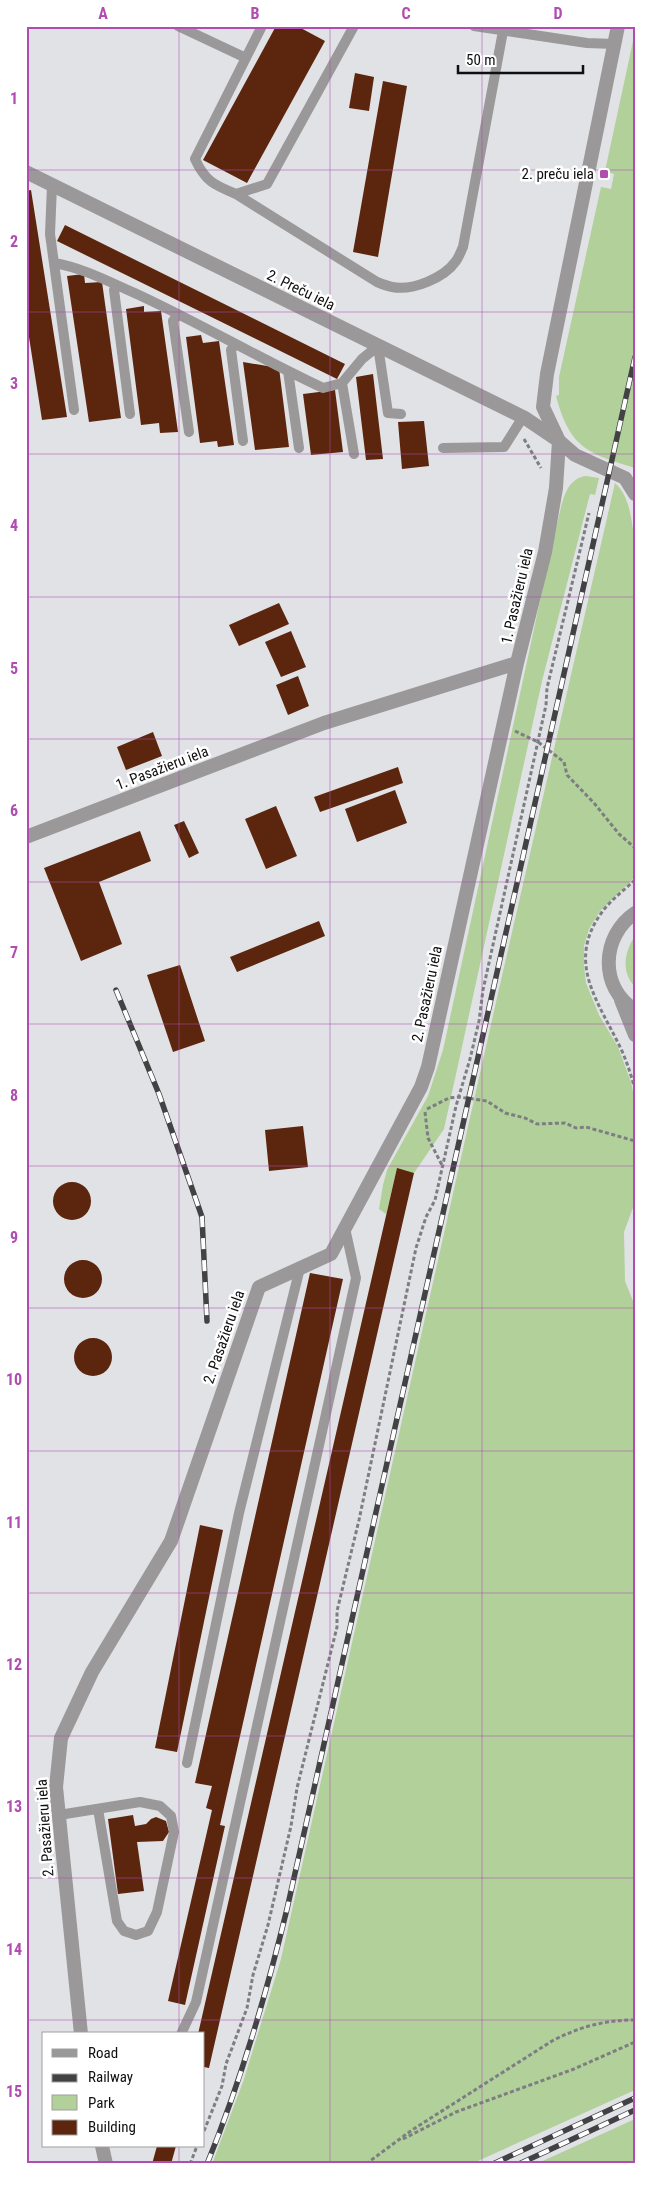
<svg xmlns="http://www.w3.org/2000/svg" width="661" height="2190" font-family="'Roboto Condensed',sans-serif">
<rect width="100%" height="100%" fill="#e0e2e6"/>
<path fill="#b1d09a" d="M635 32V468C587 453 570 448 556 396L559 395V377L601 187 611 189 614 174 605 171Z
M586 476 599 478 595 495 590 494 542 681 444 1129 414 1173 397 1169 386 1214 379 1209 383 1185 387 1170 428 1096 443 1050 556 527C562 508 563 479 586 476Z
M615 483C631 497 632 525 635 544V877L600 911 589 929 584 946V966L586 983 599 1015 618 1047 631 1082 635 1102 634 1205 624 1232 625 1281 635 1306V2090L471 2164H212L243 2082 281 1959 496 1002Z
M635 936V987C621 972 624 952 635 936Z
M635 2119V2164H536Z"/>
<path fill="#5c250e" d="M276 26H297L325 41 247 183 203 160Z
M355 73 374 77 369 111 349 108Z
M383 81 407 86 378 257 353 252Z
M31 190 67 417 42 420 26 318V191Z
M65 225 345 364 337 379 57 241Z
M84 274 85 283 102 282 121 418 89 422 67 276Z
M144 306V312L161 311 178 432 160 433 159 423 141 425 126 309Z
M201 335 203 343 219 341 234 445 218 447 217 441 200 443 186 337Z
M243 362 279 368 289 447 255 450Z
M373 374 383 459 366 460 356 377Z
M335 390 343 452 311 455 303 394Z
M424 421 429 466 402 469 398 422Z
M279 603 289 624 239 646 229 625Z
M291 631 306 667 281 677 265 642Z
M298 676 309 706 288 715 276 685Z
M153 732 162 756 126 770 117 747Z
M398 767 403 783 320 812 314 797Z
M395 790 407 823 357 842 345 809Z
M276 806 297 856 266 869 245 819Z
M184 821 199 853 189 858 174 825Z
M140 831 151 861 99 882 122 944 81 961 44 868Z
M319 921 325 936 237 972 230 957Z
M180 965 205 1041 173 1052 147 975Z
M303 1126 308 1167 269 1171 265 1130Z
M397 1168 414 1173 209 2068 204 2067V2034H198Z
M53 1201a19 19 0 1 1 38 0a19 19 0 1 1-38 0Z
M64 1279a19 19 0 1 1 38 0a19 19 0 1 1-38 0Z
M310 1273 343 1279 220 1825 225 1826 185 2005 168 2001 212 1810 206 1808 212 1786 195 1783Z
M74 1357a19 19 0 1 1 38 0a19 19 0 1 1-38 0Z
M200 1525 223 1530 177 1752 155 1748Z
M133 1815 135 1826 146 1824 151 1819 156 1817 166 1821 169 1832 163 1841 137 1842 144 1891 118 1894 108 1819Z
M157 2146H176L171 2164H152Z"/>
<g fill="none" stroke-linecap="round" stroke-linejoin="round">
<path stroke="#7d7e81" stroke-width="3" stroke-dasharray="4 2.5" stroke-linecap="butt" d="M524 439 541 468
M515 731 538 742 564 762 567 775 594 803 619 834 635 848
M635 880C624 890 611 900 602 912 565 963 599 1002 621 1049 627 1062 631 1075 635 1089
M427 1109 449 1098 459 1097 487 1101 505 1113 525 1118 537 1124 565 1123 576 1128 586 1127 635 1141
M425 1112 428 1138 443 1167
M204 2131 222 2086 226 2064 247 2008 253 1975 268 1925 291 1826 297 1788 337 1627V1611L359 1520 416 1248 426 1217 435 1200 456 1106 470 1059 479 1021 483 990 546 705 547 688 589 513
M403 2139 456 2112 574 2069 635 2042
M190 2164 197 2146
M366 2164 412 2130 552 2041C579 2027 604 2020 635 2020"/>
<path stroke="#9a9898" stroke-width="10" d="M178 26 246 58
M262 26 195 159C205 181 214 185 236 194L267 184 354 26
M474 26 587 43 614 44
M52 186 50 234 74 410
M236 194 377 282C382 284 387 286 392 287 413 291 444 278 456 261 459 257 461 251 463 247L503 31
M54 263C84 268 111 283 139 295 201 324 261 359 323 388L342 383 362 359 378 346
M116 285 114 290 130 414
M178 314 173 321 189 432
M235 344 231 350 243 441
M378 346 388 413 401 414
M288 371 299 448
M342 383 354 454
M443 448 504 447 523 417
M187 1763 239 1513 300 1268
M59 1815 140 1802 160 1806 171 1816 174 1832 157 1912 148 1931 136 1935 124 1931 117 1921 98 1809
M181 2034 196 2002 356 1278 345 1228"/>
<path stroke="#9a9898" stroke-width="14" d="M26 172 525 418 559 441 556 488 545 552 517 663 428 1067 421 1087 331 1254 259 1287 171 1541 92 1672 61 1738 56 1787 81 2034
M26 837 324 723 517 663
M102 2146 106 2164"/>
<path stroke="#9a9898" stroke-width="14" d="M618 26 547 374 543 407 559 441 575 455 625 478 635 494
M635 913C601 936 599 988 635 1010
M621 1000 635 1035"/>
<defs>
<path id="rail" d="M116 990 159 1094 202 1217 207 1321
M207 2164C241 2081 266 1995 287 1909L635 357
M493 2164 635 2098
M519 2164 635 2110"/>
</defs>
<use href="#rail" stroke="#424244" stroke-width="5.5"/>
<use href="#rail" stroke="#fff" stroke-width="4" stroke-dasharray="11" stroke-linecap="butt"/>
</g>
<path fill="none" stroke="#b14cb1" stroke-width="1" stroke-opacity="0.55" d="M179 26V2034M330 26V2164M482 26V2164M26 170H635M26 312H635M26 454H635M26 597H635M26 739H635M26 882H635M26 1024H635M26 1166H635M26 1308H635M26 1451H635M26 1593H635M26 1736H635M26 1878H635M26 2020H635M179 2146V2164"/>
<rect fill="#b14cb1" stroke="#fff" stroke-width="2" x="599" y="169" width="10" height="10" rx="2.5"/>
<g text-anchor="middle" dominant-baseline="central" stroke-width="5" stroke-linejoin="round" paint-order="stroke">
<g font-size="15" fill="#0f0f10" stroke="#fff" text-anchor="end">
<text x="594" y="174">2. preču iela</text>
</g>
<g font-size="15" fill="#0f0f10" stroke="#fff">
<text transform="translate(301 290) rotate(26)">2. Preču iela</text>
<text transform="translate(517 596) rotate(-77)">1. Pasažieru iela</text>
<text transform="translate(162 768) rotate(-21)">1. Pasažieru iela</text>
<text transform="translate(427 994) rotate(-78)">2. Pasažieru iela</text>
<text transform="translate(224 1337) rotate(-71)">2. Pasažieru iela</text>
<text transform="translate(45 1828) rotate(-94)">2. Pasažieru iela</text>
</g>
</g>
<rect width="661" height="2190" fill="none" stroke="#ffffff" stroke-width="55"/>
<rect x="42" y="2032" width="162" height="115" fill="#ffffff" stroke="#9f9f9f"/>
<rect x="52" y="2049" width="25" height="8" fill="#9a9898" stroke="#9f9f9f"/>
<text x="88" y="2058" font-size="15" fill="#0f0f10">Road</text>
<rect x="52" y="2074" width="25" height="8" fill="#424244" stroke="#9f9f9f"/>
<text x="88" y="2082" font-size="15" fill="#0f0f10">Railway</text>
<rect x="52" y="2095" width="25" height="15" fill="#b1d09a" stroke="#9f9f9f"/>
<text x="88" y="2108" font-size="15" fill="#0f0f10">Park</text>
<rect x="52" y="2120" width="25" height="15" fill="#5c250e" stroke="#9f9f9f"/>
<text x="88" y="2132" font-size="15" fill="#0f0f10">Building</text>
<path d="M458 65v8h125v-8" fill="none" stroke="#0f0f10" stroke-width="2.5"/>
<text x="466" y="65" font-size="15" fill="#0f0f10" stroke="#ffffff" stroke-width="4" paint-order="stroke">50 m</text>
<rect x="28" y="28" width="606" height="2134" fill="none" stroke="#b14cb1" stroke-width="2"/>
<g font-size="16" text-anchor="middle" font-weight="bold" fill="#b14cb1">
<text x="103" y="19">A</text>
<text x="255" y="19">B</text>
<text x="406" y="19">C</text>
<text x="558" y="19">D</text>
<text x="14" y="104">1</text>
<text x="14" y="247">2</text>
<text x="14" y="389">3</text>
<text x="14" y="531">4</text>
<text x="14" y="674">5</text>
<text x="14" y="816">6</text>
<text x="14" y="958">7</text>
<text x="14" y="1101">8</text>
<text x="14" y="1243">9</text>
<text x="14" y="1385">10</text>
<text x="14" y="1528">11</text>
<text x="14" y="1670">12</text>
<text x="14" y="1812">13</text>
<text x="14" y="1955">14</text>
<text x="14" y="2097">15</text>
</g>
</svg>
